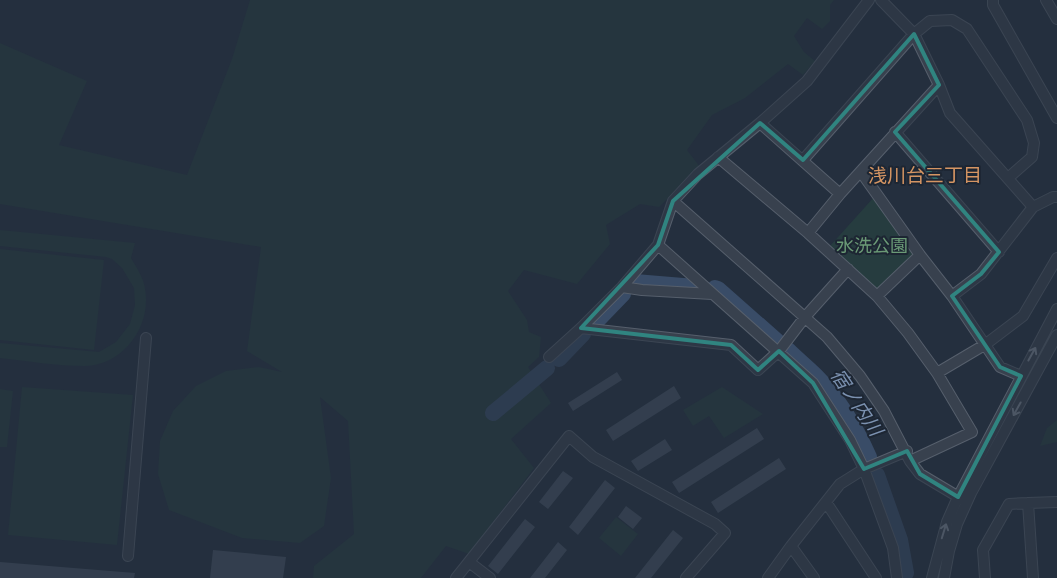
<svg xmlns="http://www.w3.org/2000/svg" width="1057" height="578" font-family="'Open Sans','Noto Sans JP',sans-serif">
<rect width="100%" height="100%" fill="#242f3e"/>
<path fill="#263c3f" d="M250 0H834L830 5V21L822 29 807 18 794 36 804 52 815 61 803 75 788 64 745 98 712 115 687 150 700 167 659 207 640 204 606 225 610 244 577 284 524 270 508 291 527 320 529 332 541 337 539 357 528 367 551 403 511 439 534 468 469 554 446 546 421 578H313L314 566 354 534 348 421 320 397 331 478 324 526 300 543 242 538 169 510 158 474 160 441 173 411 196 386 226 371 259 367 282 372 247 351 261 247 0 204V43L87 81 59 145 187 175 232 59Z
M875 196 917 255 877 292 830 246Z
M0 230 135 243 131 258C136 267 144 278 145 289 152 326 123 366 84 366 57 366 27 361 0 358V343L99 352 116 342 130 324 135 305 134 288 122 268 112 259 106 257 0 246Z
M0 249 104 260 94 350 0 340Z
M22 387 133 395 117 545 8 535Z
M722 387 763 414 724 438 709 416 693 426 683 410Z
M0 389 13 391 7 447H0Z
M1057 420V442L1040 446 1047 428Z
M616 517 638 534 621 556 599 538Z"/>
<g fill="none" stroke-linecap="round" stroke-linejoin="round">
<path stroke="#394c67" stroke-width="16" d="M635 282 695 287
M715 288 718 289 777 341
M595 323 623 294
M788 350C797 359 807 367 816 376 839 399 856 428 869 457
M559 359 583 334
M493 413 547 368
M877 475 900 540 906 573"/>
</g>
<path fill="#455162" d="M617 372 622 380 573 411 568 403Z
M674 386 681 398 613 441 606 430Z
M757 428 764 439 679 493 672 482Z
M665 439 672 450 638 471 631 461Z
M779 458 786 469 718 513 711 502Z
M563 471 573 478 548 509 539 502Z
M605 480 615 488 578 535 569 527Z
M626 506 642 518 633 529 618 517Z
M525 519 535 527 498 574 488 566Z
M673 530 683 538 651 578H635Z
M558 542 567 550 545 578H530Z
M213 550 286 557 283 578H210Z
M0 562 135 573 134 578H0Z"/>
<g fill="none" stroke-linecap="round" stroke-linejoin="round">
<defs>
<path id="minor" d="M881 0 914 34 939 85 950 113 1033 207
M993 0V5L1057 118
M1046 0 1057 19
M760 123 840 194
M895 132 999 252
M718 157 808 233 877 296 908 333 937 373 972 432 910 461
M803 160 914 34 930 21 952 20 967 29 1027 120 1034 143 1032 157 1008 178
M861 172 920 255 952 296 1000 367 1021 376
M673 201 827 337 860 376 884 411 910 461 920 474 967 502
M808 233 840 194 939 85
M658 245 813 383 850 440 864 469 893 548 897 578
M622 287 642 290 712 294
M877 296 920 255
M952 296 981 274 1033 207 1053 197H1057
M581 328 731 345 758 370 779 351 805 317 848 269
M549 357 581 328 622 287 658 245 673 201 698 174 760 123 807 81 869 0
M937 373 986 344 1023 316 1057 258
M826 502 876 578
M791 546 814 578
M128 556 146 338
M469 562 490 578
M456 578 569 436 593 457 715 524 725 533 686 578
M768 578 791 546 840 484 864 469 907 451
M932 578 947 522 958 497 1057 309
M944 578 949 551 957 524 971 493 1057 335
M985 578 983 550 1009 504 1028 503
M1033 578 1028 503 1057 502"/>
</defs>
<use href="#minor" stroke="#565f6c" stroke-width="12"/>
<use href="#minor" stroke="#38414e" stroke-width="10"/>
</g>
<defs><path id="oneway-shaft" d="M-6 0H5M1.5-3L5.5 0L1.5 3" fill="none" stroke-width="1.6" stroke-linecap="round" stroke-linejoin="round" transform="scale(1.25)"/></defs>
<g stroke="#7c8592">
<use href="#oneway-shaft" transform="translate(1032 354) rotate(-61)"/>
<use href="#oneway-shaft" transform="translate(1017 409) rotate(119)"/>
<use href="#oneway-shaft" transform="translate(944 531) rotate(-73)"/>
</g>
<path d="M0 0H1057V578H0ZM914 34 939 85 895 132 999 252 981 274 952 296 1000 367 1021 376 958 497 920 474 907 451 864 469 813 383 779 351 758 370 731 345 581 328 658 245 673 201 760 123 803 160Z" fill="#242f3e" fill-opacity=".55" fill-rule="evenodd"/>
<path fill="none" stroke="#308480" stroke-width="4" stroke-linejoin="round" d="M914 34 939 85 895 132 999 252 981 274 952 296 1000 367 1021 376 958 497 920 474 907 451 864 469 813 383 779 351 758 370 731 345 581 328 658 245 673 201 760 123 803 160Z"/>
<g text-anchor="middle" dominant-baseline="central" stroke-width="4" stroke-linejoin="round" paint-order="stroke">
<g font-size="18" fill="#6b9a76" stroke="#1d2633">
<text x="872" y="245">水洗公園</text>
</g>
<g font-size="19" fill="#d59563" stroke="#1d2633">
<text x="925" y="175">浅川台三丁目</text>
</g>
<g font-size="19" font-style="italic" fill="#7c92b1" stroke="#1d2633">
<text transform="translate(857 402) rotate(56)">宿ノ内川</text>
</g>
</g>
</svg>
